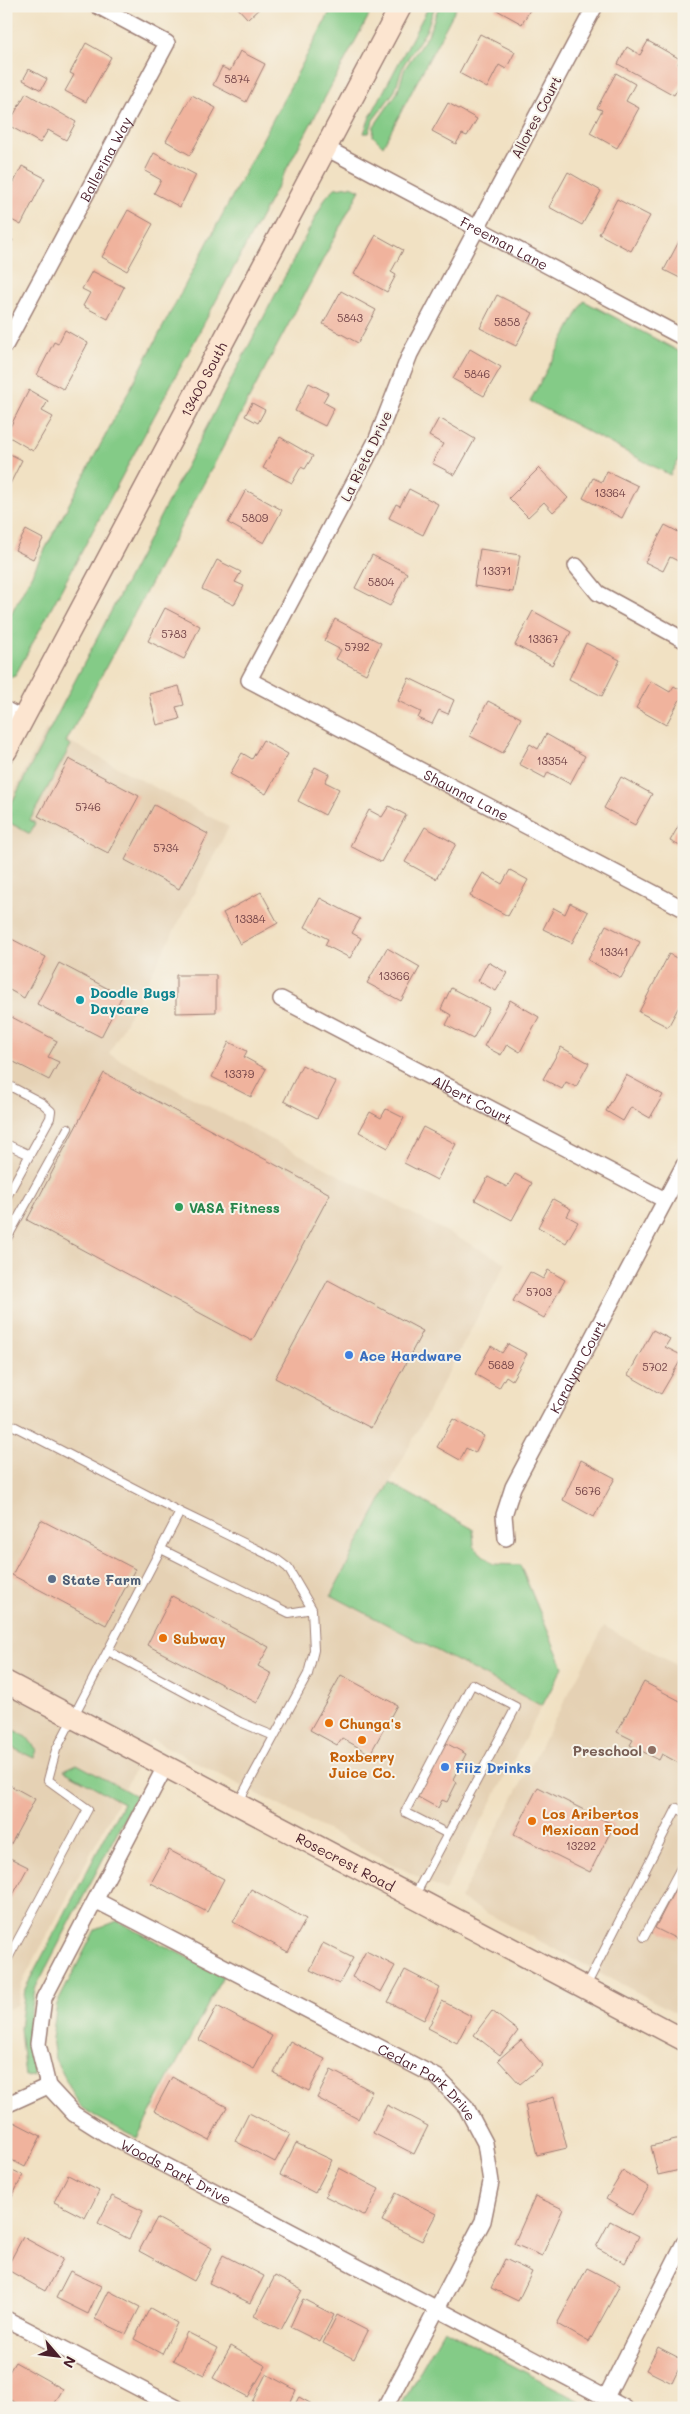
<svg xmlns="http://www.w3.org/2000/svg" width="690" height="2414" font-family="Mali,sans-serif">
<rect width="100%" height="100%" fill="#f7f3e8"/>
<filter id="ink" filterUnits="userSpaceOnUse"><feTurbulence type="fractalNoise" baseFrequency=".02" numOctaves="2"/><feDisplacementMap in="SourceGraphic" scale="10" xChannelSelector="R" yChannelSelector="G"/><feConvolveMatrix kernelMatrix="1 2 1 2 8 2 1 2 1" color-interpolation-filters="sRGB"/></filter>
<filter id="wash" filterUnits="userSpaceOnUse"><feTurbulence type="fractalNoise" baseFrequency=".0096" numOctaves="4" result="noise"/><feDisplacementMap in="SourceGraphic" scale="20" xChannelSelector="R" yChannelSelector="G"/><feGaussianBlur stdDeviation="1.12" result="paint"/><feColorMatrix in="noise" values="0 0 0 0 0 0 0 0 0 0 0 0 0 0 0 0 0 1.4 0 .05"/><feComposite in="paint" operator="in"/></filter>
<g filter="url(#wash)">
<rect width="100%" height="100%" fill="#f1e1c3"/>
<path fill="#e5d1b4" d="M46 729 229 827 109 1054 506 1263 331 1595 542 1706 445 1891 151 1739 22 1983 17 2005 6 2010V807Z
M604 1626 684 1669V2017L460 1899Z"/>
<path fill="#84cb87" stroke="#677559" d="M333 6H374L15 676 6 679V623Z
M429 6H435L426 31 404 64 394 92 373 120 369 133H364L370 117Z
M439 6H457L383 146 373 136 374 126 397 93 405 68 428 35Z
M351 186 360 190 66 742 71 745 30 820 35 823 30 834 10 823V806L326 197 335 188Z
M584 301 684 354V450L670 475 530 401Z
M390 1483 473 1529 474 1547 493 1564 520 1565 563 1667 542 1706 331 1595Z
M6 1726 27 1737 37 1750 34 1758 6 1745Z
M77 1764 136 1796 35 1989 28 2030 34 2076 25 2077 20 2028 25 1989 123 1803 64 1770Z
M117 1921 223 1976 137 2138 98 2118 80 2106 55 2059 52 2038 57 2004 95 1930Z
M444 2329 593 2408H399Z"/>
<g id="blocks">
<path fill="#f0b39d" d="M236 6H262L248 19Z
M497 6H532L522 24 495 9Z
M480 34 515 52 506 69 499 65 487 88 459 73Z
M648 41 680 59 678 64 684 67V78L674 95 618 64 627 47 640 55Z
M86 43 111 57 86 102 65 91 74 75 70 73Z
M240 51 265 64 246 102 213 85 222 67 230 71Z
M29 69 47 79 41 90 23 80Z
M616 73 635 84 626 101 639 108 617 148 590 133 602 110 597 108Z
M26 93 76 122 66 140 48 130 40 143 8 125Z
M192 95 216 108 190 155 166 141Z
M448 103 477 119 467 136 462 134 456 144 432 131Z
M154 153 196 175 180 207 154 193 161 180 145 171Z
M22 166 45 178 21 225 6 217V198Z
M568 172 601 191 582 225 549 207Z
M617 199 650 216 631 251 599 234Z
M128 210 153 224 127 271 102 257Z
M684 232V275L682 279 664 270Z
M376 235 403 250 391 272 396 275 387 292 354 274Z
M6 237 13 240 6 253Z
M92 271 124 287 108 319 83 306 90 293 82 289Z
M341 291 376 310 358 343 323 324Z
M497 295 533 313 516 346 480 328Z
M65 330 88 343 63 389 37 375 54 342 58 344Z
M470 349 501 367 484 396 453 379Z
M309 383 328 393 323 402 334 408 325 426 295 411Z
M29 390 48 401 42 411 53 417 33 451 6 435Z
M252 403 265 410 258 423 245 416Z
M439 418 475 439 455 475 432 463 443 444 429 436Z
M280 437 313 456 305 469 301 467 292 483 263 468Z
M6 452 22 460 6 492Z
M539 468 568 498 553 512 544 502 528 517 509 498Z
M607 471 638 486 622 518 583 498 593 478 602 482Z
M409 489 438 504 423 535 389 518 396 504 400 506Z
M246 490 282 510 264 543 228 523Z
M665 525 684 535V564L670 557 663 571 645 562Z
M26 530 43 539 33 559 15 550Z
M480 549 520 555 513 592 474 586Z
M372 555 407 573 390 606 355 588Z
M217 560 241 572 235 582 244 586 234 605 202 589Z
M165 608 200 626 184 659 148 641Z
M533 611 571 632 552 665 515 645Z
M335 619 381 643 366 674 336 659 341 650 324 641Z
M586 643 620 660 602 696 569 679Z
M409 678 454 700 448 714 439 710 432 724 418 718 421 712 398 701Z
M651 681 670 692 674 686 684 692 666 725 636 708Z
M179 686 184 705 176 707 180 719 157 725 149 694Z
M488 701 521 718 503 753 470 736Z
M546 734 585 756 570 784 548 772 545 778 519 764 530 744 538 749Z
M263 740 288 754 266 794 230 774 242 753 252 759Z
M69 759 139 796 108 853 38 816Z
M315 767 329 774 325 782 339 789 325 815 298 801Z
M621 777 652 794 635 825 604 808Z
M154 805 208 834 179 889 125 860Z
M389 806 406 815 381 862 350 846 369 810 382 817Z
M684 816V848L670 841Z
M425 827 456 844 436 879 405 862Z
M510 870 528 880 508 916 470 896 483 873 502 884Z
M261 892 278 923 240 944 223 913Z
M320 898 360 919 352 933 361 938 350 958 325 945 328 939 305 927Z
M570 903 588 912 572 943 543 929 554 908 565 914Z
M606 925 640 942 621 978 588 960Z
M6 936 46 957 24 998 6 988Z
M387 948 420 967 401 1001 367 983Z
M669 954 684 962 679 975 684 978V997L668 1027 639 1012Z
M488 962 507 973 496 991 478 981Z
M59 963 122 996 101 1037 37 1004Z
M176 975H216V1012L176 1013Z
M451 988 489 1008 473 1039 446 1025 451 1015 441 1009Z
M510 1000 539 1017 520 1052 507 1044 501 1055 484 1046Z
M6 1014 57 1041 48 1057 59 1062 49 1080 6 1058Z
M229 1042 247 1051 244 1057 266 1069 251 1097 212 1077Z
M561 1047 589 1063 576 1087 566 1082 562 1089 543 1079Z
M302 1065 336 1082 317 1118 284 1101Z
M104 1073 330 1194 252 1341 27 1220Z
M626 1075 663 1095 650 1118 631 1107 623 1121 606 1111Z
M386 1109 404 1118 388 1148 359 1132 370 1112 381 1118Z
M423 1127 456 1144 437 1180 404 1163Z
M515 1174 532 1183 512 1220 475 1200 488 1177 507 1187Z
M553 1199 571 1209 567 1216 578 1222 566 1243 538 1227Z
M548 1270 565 1280 544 1318 513 1301 530 1272 543 1279Z
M328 1280 423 1331 371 1428 275 1378Z
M653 1330 670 1339 665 1347 683 1356 661 1394 628 1375Z
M508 1344 527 1354 512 1380 506 1376 499 1388 475 1374 491 1346 502 1353Z
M453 1419 484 1436 475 1453 466 1448 460 1460 437 1447Z
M581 1460 615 1478 594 1517 563 1500Z
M41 1520 135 1569 106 1625 12 1575Z
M172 1596 269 1647 258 1666 272 1674 257 1703 147 1645Z
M341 1675 397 1705 370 1754 342 1738 337 1745 310 1730Z
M644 1682 684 1703V1766L662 1754 659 1760 630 1745 633 1740 617 1732Z
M444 1742 466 1754 453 1779 457 1782 447 1802 442 1800 438 1808 416 1796Z
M6 1783 35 1799 6 1853Z
M538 1787 614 1825 590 1872 514 1834Z
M169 1850 224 1879 207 1912 151 1883Z
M6 1856 28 1867 6 1908Z
M682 1876 684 1877V1925L677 1939 655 1928Z
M251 1889 306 1919 288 1952 233 1922Z
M323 1943 353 1958 339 1984 310 1970Z
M366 1951 395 1966 381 1992 352 1977Z
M405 1970 440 1988 424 2020 388 2002Z
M442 2001 471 2016 457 2043 428 2028Z
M217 2006 272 2036 254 2069 199 2040Z
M492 2011 518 2031 500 2055 474 2035Z
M521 2040 543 2065 520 2084 498 2060Z
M290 2041 325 2059 309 2091 274 2073Z
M331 2070 372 2091 358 2119 317 2098Z
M172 2077 227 2107 209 2140 154 2111Z
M554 2097 567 2148 537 2155 525 2105Z
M387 2105 428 2126 414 2154 373 2133Z
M249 2113 290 2134 275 2162 235 2141Z
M14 2122 41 2136 25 2167 6 2157V2136Z
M684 2138V2169L658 2175 651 2146Z
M296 2143 332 2160 315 2193 280 2175Z
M6 2167 23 2175 9 2203 6 2202Z
M339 2168 379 2189 365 2216 325 2196Z
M623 2171 649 2187 632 2215 606 2199Z
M68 2175 99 2191 85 2218 54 2202Z
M396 2193 436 2214 422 2241 382 2221Z
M112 2196 143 2211 129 2239 98 2223Z
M535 2196 563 2209 542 2256 514 2244Z
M157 2218 212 2248 194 2281 139 2251Z
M610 2221 639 2236 625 2263 596 2247Z
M23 2237 63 2259 45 2291 6 2269Z
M223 2255 264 2276 250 2303 209 2283Z
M505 2259 532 2272 518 2301 491 2288Z
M587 2268 620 2285 589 2342 557 2324Z
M70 2271 101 2286 88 2314 56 2298Z
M275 2276 302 2290 281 2330 254 2316Z
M109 2291 140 2307 126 2334 95 2319Z
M303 2299 334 2315 320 2342 290 2327Z
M150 2308 177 2323 162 2354 134 2339Z
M337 2315 368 2331 354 2359 323 2343Z
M187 2332 218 2348 204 2375 173 2360Z
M231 2346 266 2366 248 2397 213 2378Z
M658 2347 683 2360 672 2383 646 2370Z
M15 2362 63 2389 52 2408H25L6 2397V2377Z
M266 2374 296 2390 288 2408H263L252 2402Z
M299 2397 319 2408H293Z"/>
</g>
</g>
<g filter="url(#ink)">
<use href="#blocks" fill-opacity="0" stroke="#9e8077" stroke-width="1"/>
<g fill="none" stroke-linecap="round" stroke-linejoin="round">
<defs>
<path id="service" d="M6 1084 42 1103 51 1111 50 1118 6 1198
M6 1144 30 1155
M6 1240 68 1128
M6 1422 180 1512 56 1750 48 1780 88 1809 6 1962
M180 1512 275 1558 288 1568 312 1609 314 1650 308 1674 238 1803
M161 1549 289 1613 312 1609
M108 1651 240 1722 274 1736
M414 1897C448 1833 483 1770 516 1707L472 1684 405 1812 448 1834
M644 1937 684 1862
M586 1986 677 1808 684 1812"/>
<g id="minor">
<path id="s1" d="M595 6 410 354 376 441 249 680 684 909"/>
<path id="s2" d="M326 148 684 338"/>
<path id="s3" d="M6 344 167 43 98 6"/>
<path d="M576 566 598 593 684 640"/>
<path d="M6 710 24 719"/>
<path id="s4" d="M281 999 665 1200"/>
<path id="s5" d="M506 1538 504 1515 513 1487 684 1165"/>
<path id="s6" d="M166 1765 44 1998 38 2044 48 2086 74 2114 104 2133 625 2408"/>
<path id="s7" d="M97 1901 437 2077 466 2107 485 2143 491 2182 483 2221 385 2408"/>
<path d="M6 2105 48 2086"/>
<path d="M6 2319 177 2408"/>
<path d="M606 2397 684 2243"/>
</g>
<g id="secondary">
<path id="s8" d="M6 751 401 6"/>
<path id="s9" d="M6 1682 684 2040"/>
</g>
</defs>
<use href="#service" stroke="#9e8077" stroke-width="10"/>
<use href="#minor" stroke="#9e8077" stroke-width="18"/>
<use href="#secondary" stroke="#9e8077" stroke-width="24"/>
<use href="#service" stroke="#fff" stroke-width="8"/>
<use href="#minor" stroke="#fff" stroke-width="15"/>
<use href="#secondary" stroke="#fce5d0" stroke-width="21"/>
</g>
</g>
<circle fill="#0f9aa8" stroke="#f7f3e8" stroke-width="2" cx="80" cy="1000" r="5"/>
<circle fill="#2e9e5b" stroke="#f7f3e8" stroke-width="2" cx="179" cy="1207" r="5"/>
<g fill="#3f7fe0" stroke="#f7f3e8" stroke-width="2">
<circle cx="349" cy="1355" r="5"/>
<circle cx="445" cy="1767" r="5"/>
</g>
<circle fill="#5c6f8a" stroke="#f7f3e8" stroke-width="2" cx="52" cy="1579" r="5"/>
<g fill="#e8710a" stroke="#f7f3e8" stroke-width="2">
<circle cx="163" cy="1638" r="5"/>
<circle cx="329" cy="1723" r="5"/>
<circle cx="362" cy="1740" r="5"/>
<circle cx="532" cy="1821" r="5"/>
</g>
<circle fill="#8d6e63" stroke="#f7f3e8" stroke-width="2" cx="652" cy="1750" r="5"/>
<g text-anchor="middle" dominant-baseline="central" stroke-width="4" stroke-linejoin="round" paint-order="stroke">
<g font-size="11" fill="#744448">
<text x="237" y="78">5874</text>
<text x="350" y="317">5843</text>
<text x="507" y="321">5858</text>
<text x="477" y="373">5846</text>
<text x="610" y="492">13364</text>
<text x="255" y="517">5809</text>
<text x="497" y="570">13371</text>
<text x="381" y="581">5804</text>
<text x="174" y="633">5783</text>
<text x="543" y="638">13367</text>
<text x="357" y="646">5792</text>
<text x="552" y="760">13354</text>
<text x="88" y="806">5746</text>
<text x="166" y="847">5734</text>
<text x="250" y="918">13384</text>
<text x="614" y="951">13341</text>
<text x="394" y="975">13366</text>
<text x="239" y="1073">13379</text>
<text x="539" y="1291">5703</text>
<text x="501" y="1364">5689</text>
<text x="655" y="1366">5702</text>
<text x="588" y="1490">5676</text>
<text x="581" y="1845">13292</text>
</g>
<g font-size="14" fill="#4a1f2b" stroke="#f7f3e8">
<text transform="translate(536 117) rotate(-62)">Allores Court</text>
<text stroke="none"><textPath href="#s3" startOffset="210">Ballerina Way</textPath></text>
<text stroke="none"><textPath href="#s2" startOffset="202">Freeman Lane</textPath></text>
<text stroke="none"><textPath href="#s8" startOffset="421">13400 South</textPath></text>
<text transform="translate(366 456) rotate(-64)">La Rieta Drive</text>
<text stroke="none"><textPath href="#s1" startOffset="1004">Shaunna Lane</textPath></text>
<text stroke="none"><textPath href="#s4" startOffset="216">Albert Court</textPath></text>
<text stroke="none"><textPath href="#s5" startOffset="189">Karalynn Court</textPath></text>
<text stroke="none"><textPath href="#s9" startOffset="384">Rosecrest Road</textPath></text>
<text stroke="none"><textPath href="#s7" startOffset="378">Cedar Park Drive</textPath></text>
<text stroke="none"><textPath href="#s6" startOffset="508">Woods Park Drive</textPath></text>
</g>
<g font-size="14" font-weight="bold" fill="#0d838f" stroke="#f7f3e8" text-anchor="start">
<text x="90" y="992">Doodle Bugs<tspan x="90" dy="16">Daycare</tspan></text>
</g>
<g font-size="14" font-weight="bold" fill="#27864d" stroke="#f7f3e8" text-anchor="start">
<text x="189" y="1207">VASA Fitness</text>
</g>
<g font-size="14" font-weight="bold" fill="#366cbe" stroke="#f7f3e8" text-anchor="start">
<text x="359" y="1355">Ace Hardware</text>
<text x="455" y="1767">Fiiz Drinks</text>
</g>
<g font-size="14" font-weight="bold" fill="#4e5e75" stroke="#f7f3e8" text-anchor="start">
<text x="62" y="1579">State Farm</text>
</g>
<g font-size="14" font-weight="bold" fill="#c56008" stroke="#f7f3e8" text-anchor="start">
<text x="173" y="1638">Subway</text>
<text x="339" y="1723">Chunga's</text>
<text x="362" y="1756" text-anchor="middle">Roxberry<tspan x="362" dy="16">Juice Co.</tspan></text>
<text x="542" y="1813">Los Aribertos<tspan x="542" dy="16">Mexican Food</tspan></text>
</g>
<g font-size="14" font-weight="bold" fill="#785e54" stroke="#f7f3e8" text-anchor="end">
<text x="642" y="1750">Preschool</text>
</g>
</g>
<rect width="690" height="2414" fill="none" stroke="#f7f3e8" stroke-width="25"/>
<g transform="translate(58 2356) rotate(118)" stroke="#f7f3e8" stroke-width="4" paint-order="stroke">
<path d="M0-4L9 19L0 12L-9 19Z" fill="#4a1f2b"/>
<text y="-8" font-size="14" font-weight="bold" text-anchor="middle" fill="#4a1f2b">N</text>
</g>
</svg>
